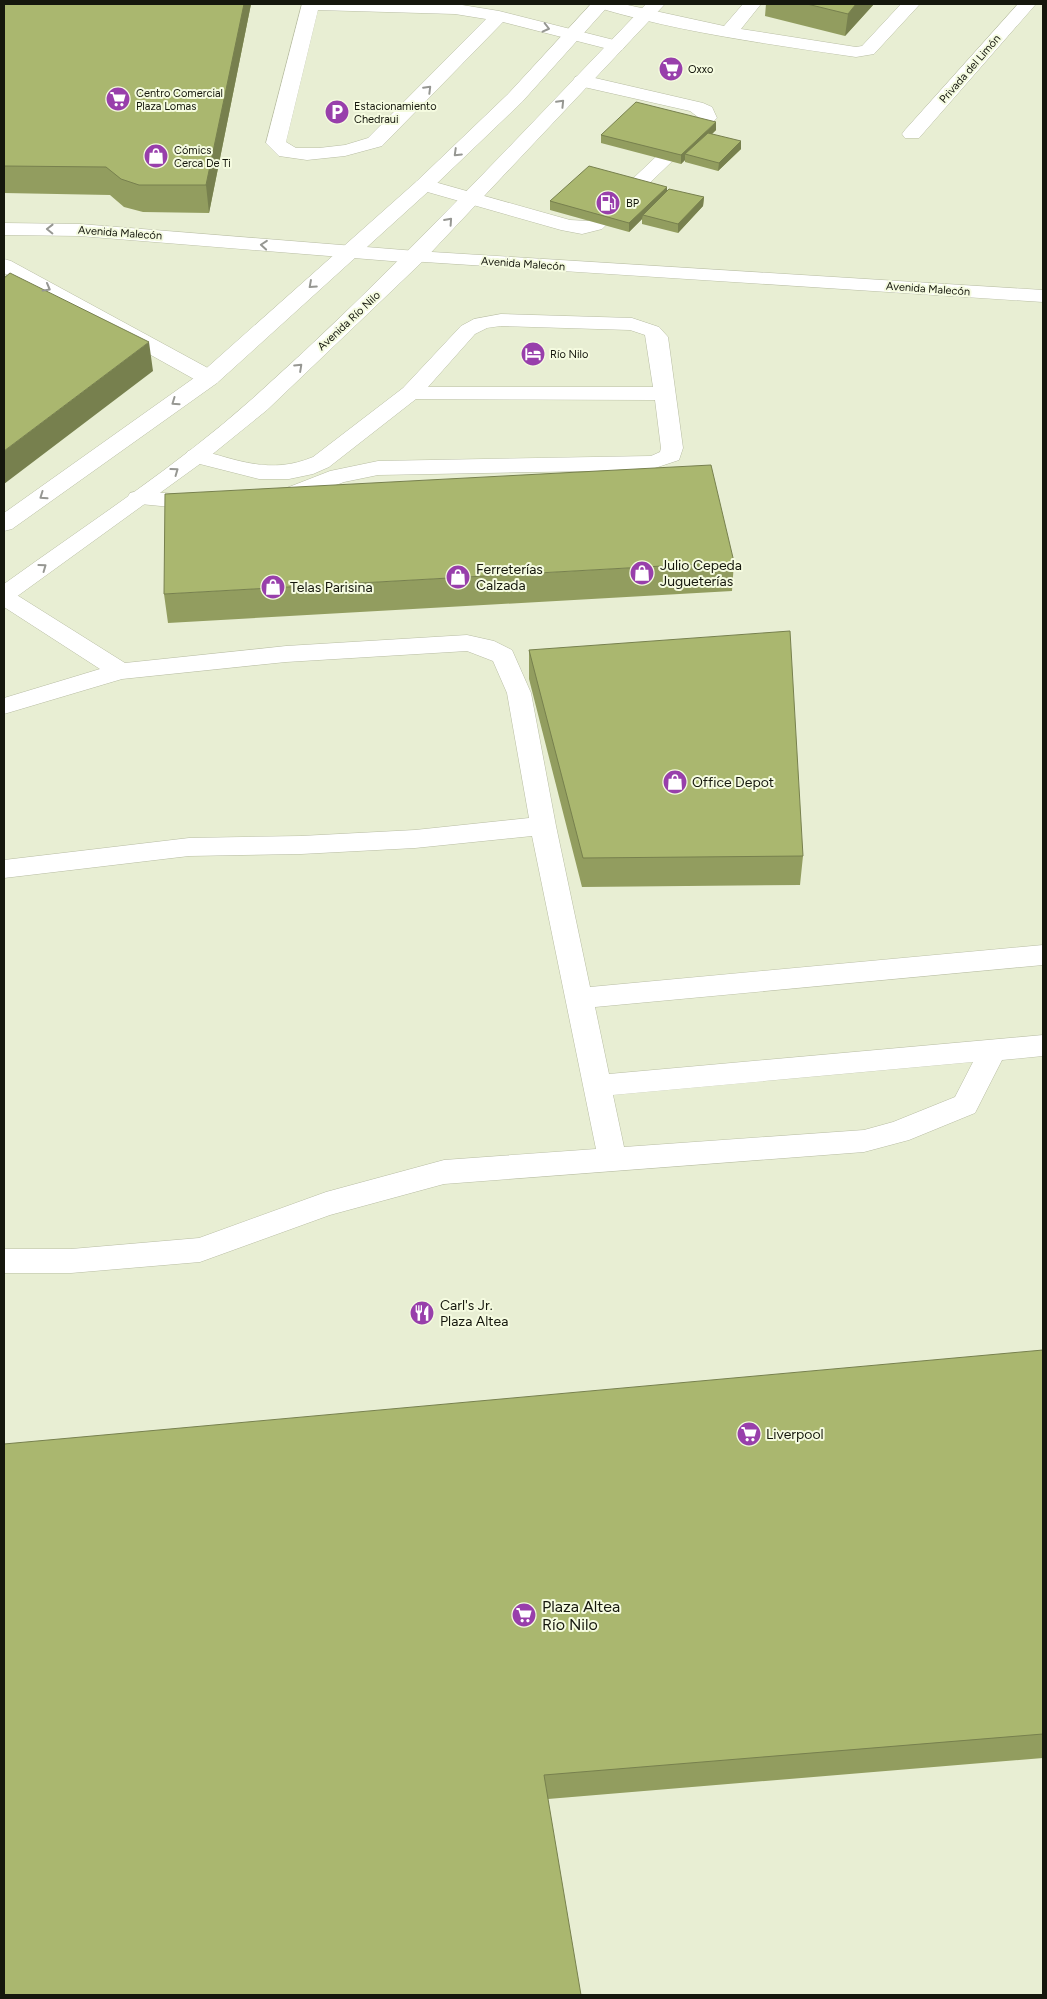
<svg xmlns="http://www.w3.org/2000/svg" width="1047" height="1999" font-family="Figtree,sans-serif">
<rect width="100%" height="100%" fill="#e8eed3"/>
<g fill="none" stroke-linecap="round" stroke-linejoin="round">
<defs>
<path id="service" d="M302 4H456L499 11 622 42 625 46 622 50 616 51 503 22 382 146 345 156 307 160 279 156 266 143ZM318 10 455 14 486 19 368 138 345 145 319 148H296L286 142Z
M596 4H623L724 26 743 4H761L741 29 856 47 862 46 901 4H920L874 54 856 57C769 44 683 33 599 8Z
M582 75 703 103 712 107 717 118 602 229 582 234 561 230 417 189 414 185 417 181 424 179 570 220 588 221 698 117 690 111 575 85 573 81 575 77Z
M501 314 632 318 659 327 668 337 683 448 679 460 649 470 378 475 344 482 279 506 271 504 268 499 271 494 330 471 378 461 651 456 660 452 661 448 655 400 416 399 329 467 313 474 289 479H259L188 461 185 456 188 451 196 449C238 460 270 475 313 457L403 388 461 326 474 319ZM501 326 630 330 645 335 653 387H428L475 334 487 328Z
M138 491 202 496 210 498 213 503 210 508 202 510 130 503 127 498 130 493Z
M4 590 12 592 125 663 286 646 467 635 494 641 512 650 531 693 556 826 590 987 1043 945V965L595 1007 609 1074 1043 1035V1056L1002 1060 975 1113 909 1140 864 1152 444 1184 330 1215 200 1262 71 1273H4V1249H71L199 1238 326 1192 444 1160 596 1149 532 836 415 848 301 854 189 856 4 878V860L189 838 301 836 415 830 529 818 507 693 493 661 467 651 286 662 122 679 4 714V698L100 669 4 607ZM973 1062 955 1097 893 1122 864 1130 624 1147 613 1095Z"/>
<path id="minor" d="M1018 4H1036L919 138H905L902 134 905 130Z
M416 251 1043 290V302L409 261 406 257 409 253Z"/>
<path id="tertiary" d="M4 223 80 224 416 251 423 253 426 257 423 261 416 263 80 236 4 235Z
M4 259 11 261 217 373 220 378 217 383 209 384 201 383 4 273Z"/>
<path id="secondary" d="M591 4H610L522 102 431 189 217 383 12 529 4 531V513L201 373 417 181 508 94Z
M646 4H665L423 261 267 410 204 461 12 600 4 602V584C87 524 176 467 252 399 391 275 517 138 646 4Z"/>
</defs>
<use href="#service" stroke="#b8bda3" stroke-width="1"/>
<use href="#minor" stroke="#b8bda3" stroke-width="1"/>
<use href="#tertiary" stroke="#b8bda3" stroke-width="1"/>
<use href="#secondary" stroke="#b8bda3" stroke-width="1"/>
<use href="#service" fill="#fff" fill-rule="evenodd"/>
<use href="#minor" fill="#fff" fill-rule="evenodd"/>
<use href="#tertiary" fill="#fff" fill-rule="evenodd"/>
<use href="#secondary" fill="#fff" fill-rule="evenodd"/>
</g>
<path fill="#929d5f" d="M4 4H251L209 213 143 212 124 207 110 195 4 193Z
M766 4H874L845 36 765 16Z
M716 130 712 134 741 149 718 171 685 162V160L681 164 601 143V135Z
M667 190 704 197 703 206 678 233 642 224V219L629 232 550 210V201Z
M734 562 732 591 168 623 164 594Z
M529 650 803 856 800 885 582 887 529 679Z
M1043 1350V1758L548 1799 4 1995Z"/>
<path fill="#77804e" d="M244 4H251L209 213 206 185Z
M856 4H874L845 36 848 14Z
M716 122V130L690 155 685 154V160L681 164V155Z
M741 141V149L718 171 719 163Z
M667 187V195L643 215 642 219 629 232V223Z
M704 197 703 206 678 233V224Z
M149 342 153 371 4 484V451Z"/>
<path fill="#aab76f" stroke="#77804e" d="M4 4H244L206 185H139L121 179 106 167 4 166Z
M807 4H856L848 14Z
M636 102 716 122 681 155 601 135Z
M708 133 741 141 719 163 685 154Z
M589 166 667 187 629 223 550 201Z
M669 189 704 197 678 224 643 215Z
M10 273 149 342 4 451V278Z
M711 465 734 562 164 594 165 494Z
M790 631 803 856 583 858 529 650Z
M1043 1350V1734L544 1775 581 1995H4V1444Z"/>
<defs><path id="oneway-chevron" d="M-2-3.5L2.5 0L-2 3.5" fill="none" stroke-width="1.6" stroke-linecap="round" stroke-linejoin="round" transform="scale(1.25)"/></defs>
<g stroke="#969792">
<use href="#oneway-chevron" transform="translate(546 28) rotate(14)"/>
<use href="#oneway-chevron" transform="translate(428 89) rotate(-45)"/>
<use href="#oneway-chevron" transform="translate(561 103) rotate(-46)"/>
<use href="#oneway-chevron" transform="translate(457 153) rotate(136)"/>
<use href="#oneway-chevron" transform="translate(449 221) rotate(-48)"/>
<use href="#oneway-chevron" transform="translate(50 229) rotate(-179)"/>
<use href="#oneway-chevron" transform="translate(264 245) rotate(-175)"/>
<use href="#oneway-chevron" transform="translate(312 285) rotate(138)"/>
<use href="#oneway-chevron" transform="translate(47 288) rotate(29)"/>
<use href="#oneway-chevron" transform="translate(299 367) rotate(-43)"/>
<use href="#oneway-chevron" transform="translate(175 402) rotate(145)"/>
<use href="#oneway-chevron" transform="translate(175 471) rotate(-36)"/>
<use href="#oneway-chevron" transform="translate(43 496) rotate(145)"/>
<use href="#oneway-chevron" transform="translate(43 567) rotate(-36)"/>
</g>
<defs>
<symbol id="supermarket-disc" viewBox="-11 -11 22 22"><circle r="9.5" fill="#983fab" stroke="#f5fbe0"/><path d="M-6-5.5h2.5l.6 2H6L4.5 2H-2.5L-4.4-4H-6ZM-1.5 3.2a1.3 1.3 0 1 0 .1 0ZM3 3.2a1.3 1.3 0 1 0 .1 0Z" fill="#fff"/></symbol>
<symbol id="parking-disc" viewBox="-11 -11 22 22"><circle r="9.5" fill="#983fab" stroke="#f5fbe0"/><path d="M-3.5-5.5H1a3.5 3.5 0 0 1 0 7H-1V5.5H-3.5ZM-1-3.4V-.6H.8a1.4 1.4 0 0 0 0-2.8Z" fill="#fff"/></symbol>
<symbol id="shop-disc" viewBox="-11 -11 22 22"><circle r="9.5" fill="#983fab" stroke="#f5fbe0"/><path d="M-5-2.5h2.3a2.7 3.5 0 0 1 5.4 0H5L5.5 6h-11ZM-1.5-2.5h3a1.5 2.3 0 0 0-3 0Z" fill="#fff"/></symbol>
<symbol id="fuel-disc" viewBox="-11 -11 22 22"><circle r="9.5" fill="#983fab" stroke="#f5fbe0"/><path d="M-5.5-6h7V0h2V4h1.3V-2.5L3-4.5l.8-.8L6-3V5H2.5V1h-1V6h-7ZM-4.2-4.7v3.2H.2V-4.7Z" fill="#fff"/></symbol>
<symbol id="hotel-disc" viewBox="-11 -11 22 22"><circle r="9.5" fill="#983fab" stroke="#f5fbe0"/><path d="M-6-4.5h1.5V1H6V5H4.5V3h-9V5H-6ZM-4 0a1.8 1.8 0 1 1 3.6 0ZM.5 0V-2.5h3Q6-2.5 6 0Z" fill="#fff"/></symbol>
<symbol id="restaurant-disc" viewBox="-11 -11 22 22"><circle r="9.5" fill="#983fab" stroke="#f5fbe0"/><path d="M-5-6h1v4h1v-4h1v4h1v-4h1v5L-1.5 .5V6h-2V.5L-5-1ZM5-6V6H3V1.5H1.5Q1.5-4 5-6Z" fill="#fff"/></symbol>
</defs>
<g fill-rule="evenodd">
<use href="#supermarket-disc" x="657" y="55" width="28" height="28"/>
<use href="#supermarket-disc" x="104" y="85" width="28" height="28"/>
<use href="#parking-disc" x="323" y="98" width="28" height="28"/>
<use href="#shop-disc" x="142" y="142" width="28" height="28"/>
<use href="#fuel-disc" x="594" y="189" width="28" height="28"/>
<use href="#hotel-disc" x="519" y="340" width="28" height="28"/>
<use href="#shop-disc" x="628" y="559" width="28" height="28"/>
<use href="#shop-disc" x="444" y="563" width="28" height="28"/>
<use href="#shop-disc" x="259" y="573" width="28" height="28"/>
<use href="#shop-disc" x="661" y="768" width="28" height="28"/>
<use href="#restaurant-disc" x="408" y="1299" width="28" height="28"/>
<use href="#supermarket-disc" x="735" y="1420" width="28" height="28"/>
<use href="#supermarket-disc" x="510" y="1601" width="28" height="28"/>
</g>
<g text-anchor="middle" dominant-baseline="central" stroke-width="4" stroke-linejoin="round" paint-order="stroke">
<g font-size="11" fill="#15170d" stroke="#f5fbe0" text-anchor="start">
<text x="688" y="69">Oxxo</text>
<text x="136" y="93">Centro Comercial<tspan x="136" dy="13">Plaza Lomas</tspan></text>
<text x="354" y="106">Estacionamiento<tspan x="354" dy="13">Chedraui</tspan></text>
<text x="174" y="150">Cómics<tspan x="174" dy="13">Cerca De Ti</tspan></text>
<text x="626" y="203">BP</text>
<text x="550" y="354">Río Nilo</text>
</g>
<g font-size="11" fill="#15170d" stroke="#f5fbe0">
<text transform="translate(970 69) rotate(-49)">Privada del Limón</text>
<text transform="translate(120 233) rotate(4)">Avenida Malecón</text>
<text transform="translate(523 264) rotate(4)">Avenida Malecón</text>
<text transform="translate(928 289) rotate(4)">Avenida Malecón</text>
<text transform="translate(349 321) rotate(-43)">Avenida Río Nilo</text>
</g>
<g font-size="14" fill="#15170d" stroke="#f5fbe0" text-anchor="start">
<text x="660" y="565">Julio Cepeda<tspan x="660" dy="16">Jugueterías</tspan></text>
<text x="476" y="569">Ferreterías<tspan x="476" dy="16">Calzada</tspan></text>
<text x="290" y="587">Telas Parisina</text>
<text x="692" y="782">Office Depot</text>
<text x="440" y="1305">Carl's Jr.<tspan x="440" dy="16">Plaza Altea</tspan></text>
<text x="766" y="1434">Liverpool</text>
</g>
<g font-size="16" fill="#15170d" stroke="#f5fbe0" text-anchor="start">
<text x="542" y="1606">Plaza Altea<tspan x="542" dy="18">Río Nilo</tspan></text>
</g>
</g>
<rect width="1047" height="1999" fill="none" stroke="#15170d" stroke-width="10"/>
</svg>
